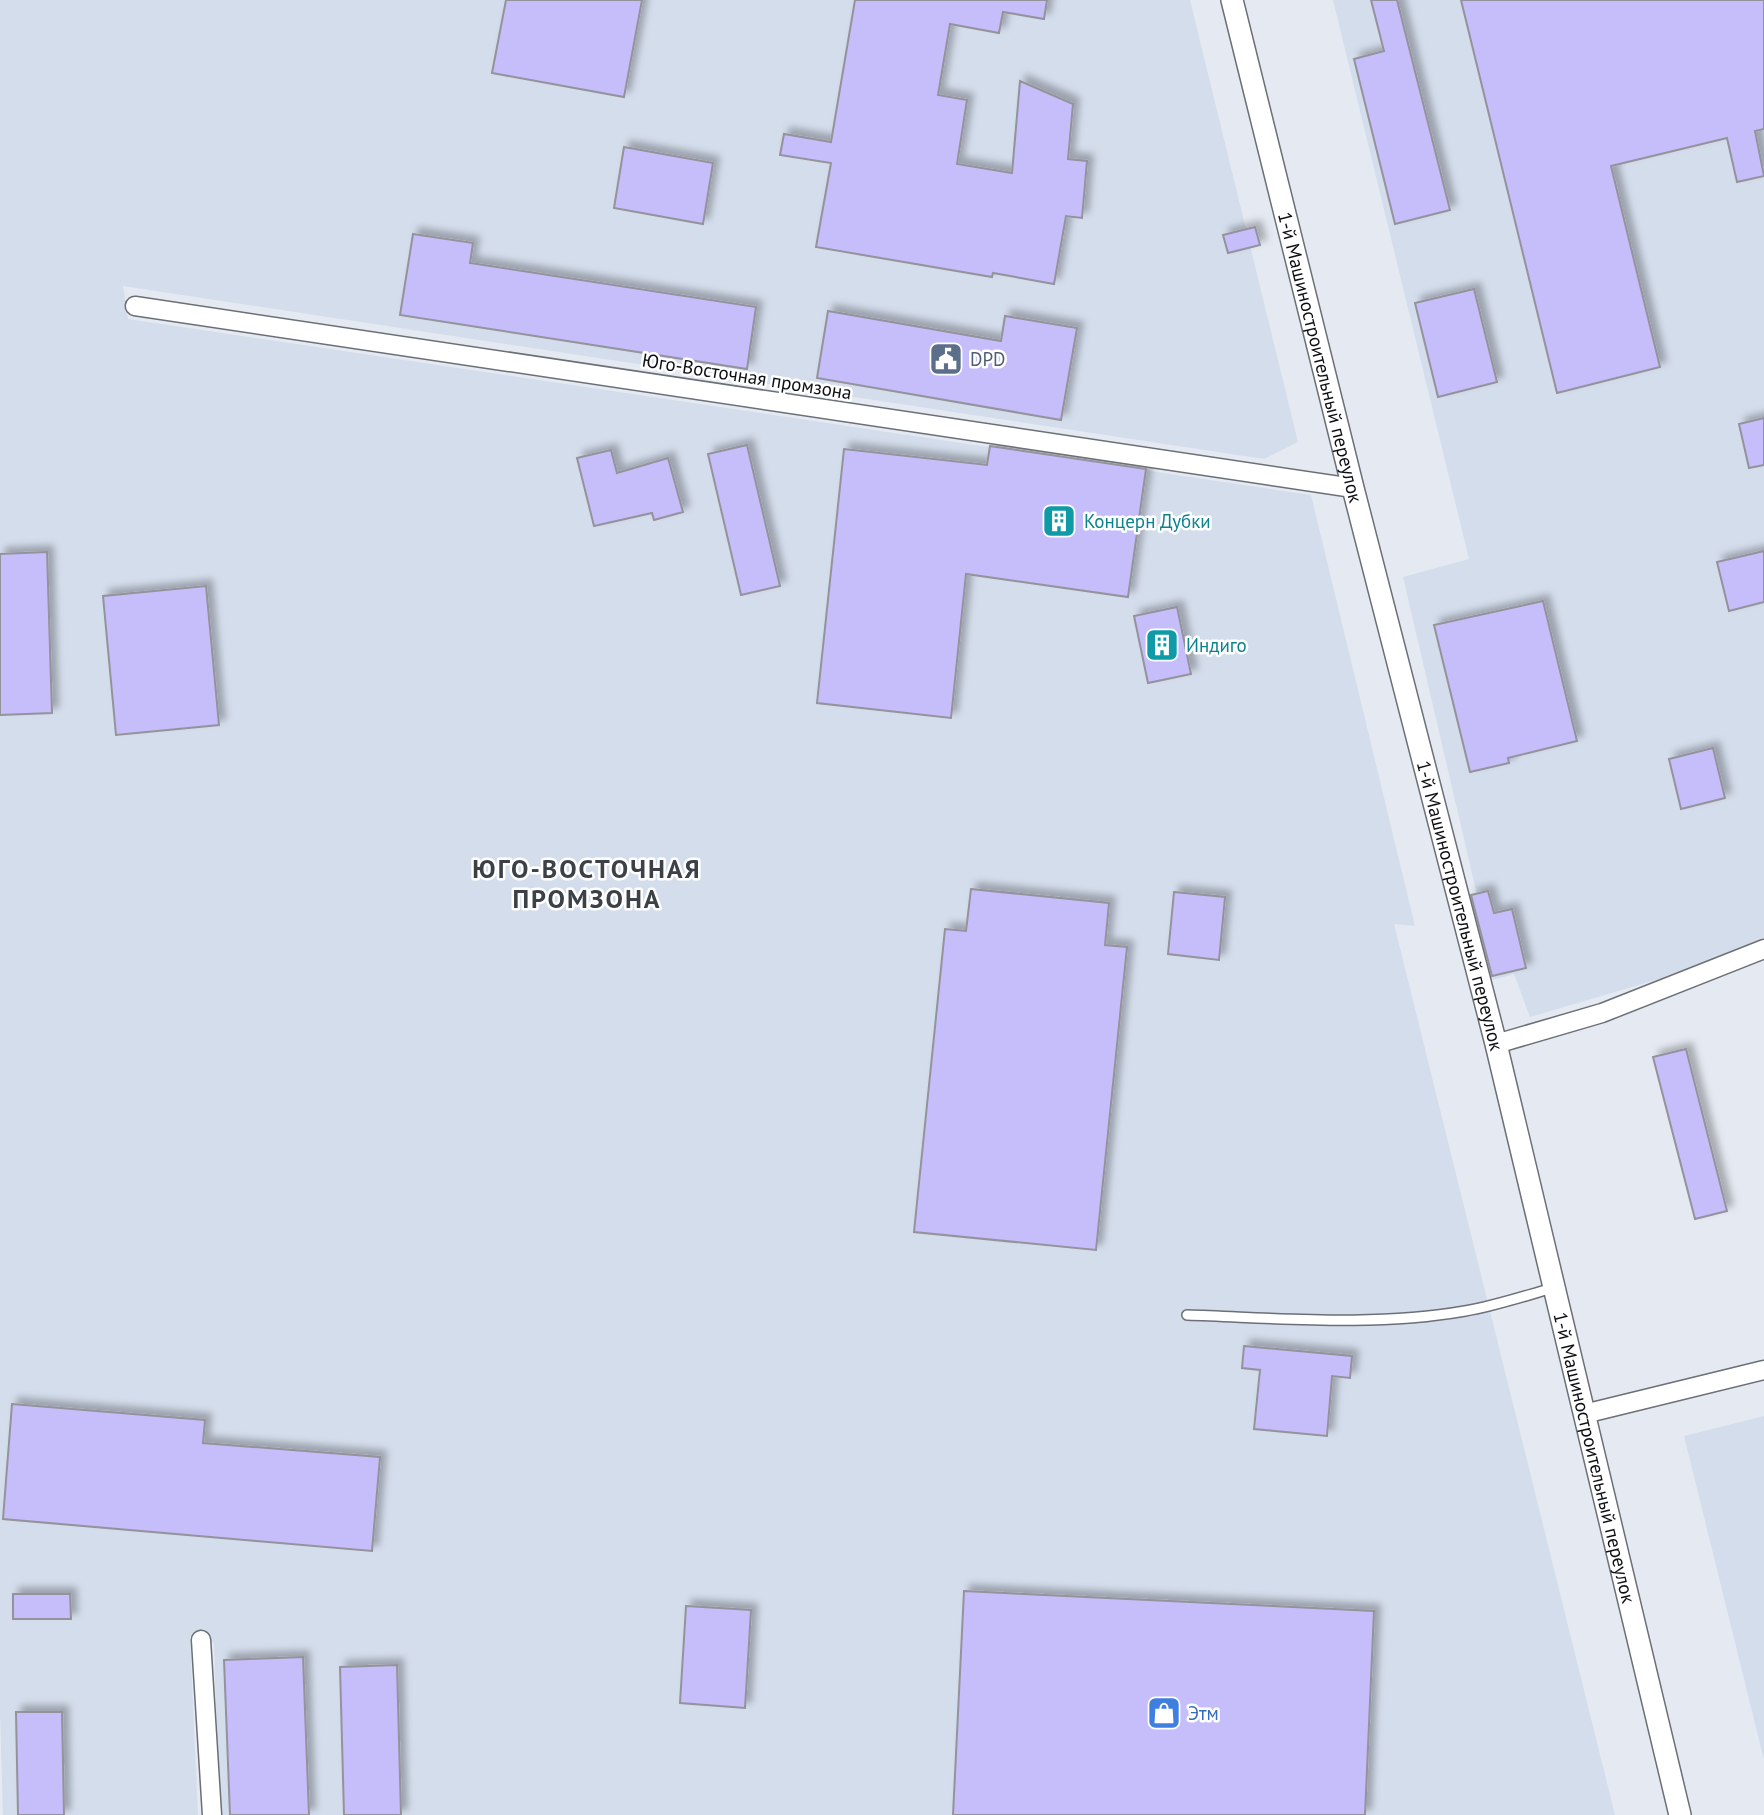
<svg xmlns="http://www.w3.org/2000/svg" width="1764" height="1815" font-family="'PT Sans',sans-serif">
<defs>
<filter id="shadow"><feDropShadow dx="6" dy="-6" stdDeviation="3.5" flood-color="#0004"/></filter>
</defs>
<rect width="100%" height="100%" fill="#e5eaf2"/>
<path fill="#d4ddec" d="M0 0H1190L1298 442 1264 459 123 286 128 319 1311 495 1415 926 1394 924 1615 1815H219L214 1643 190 1637 198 1815H3L0 1714Z
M1333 0H1764V938L1659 979 1530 1017 1514 974 1485 982 1464 898 1477 895 1403 577 1469 559Z
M1764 1416V1760L1684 1436Z"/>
<path fill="#c6bdfb" stroke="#94939b" stroke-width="2" filter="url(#shadow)" d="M506 0H642L624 97 492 73Z
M855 0H1047L1044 19 1003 12 999 33 950 24 938 95 967 100 957 164 1012 173 1020 81 1073 104 1068 159 1087 161 1082 218 1066 216 1054 284 993 273 992 277 816 247 831 163 780 155 784 134 831 142Z
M1371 0H1397L1450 210 1395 224 1354 59 1384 51Z
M1461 0H1764V129L1755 131 1764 176 1737 182 1727 138 1611 166 1660 367 1557 393Z
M624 147 713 163 703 224 614 208Z
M1255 227 1260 245 1228 253 1223 235Z
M413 234 473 243 470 263 756 307 747 369 400 315Z
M1474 289 1497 382 1438 397 1415 303Z
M828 311 1001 341 1005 316 1077 328 1061 420 817 378Z
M1764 418V465L1749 468 1739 424Z
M747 445 780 586 741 595 708 454Z
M990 446 1146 469 1128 597 966 574 951 718 817 703 844 449 987 465Z
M611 450 617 473 668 458 683 512 654 520 652 513 594 526 577 458Z
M1764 551V602L1729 611 1717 562Z
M47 552 52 713 0 715V554Z
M206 586 219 725 116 735 103 596Z
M1543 601 1577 741 1508 758 1509 763 1470 772 1434 625Z
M1177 607 1191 674 1148 683 1134 616Z
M1713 748 1725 798 1681 809 1669 759Z
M971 889 1109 903 1105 945 1127 947 1096 1250 914 1232 945 929 966 931Z
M1488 891 1494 913 1512 909 1526 968 1492 976 1471 895Z
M1174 892 1225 897 1219 960 1168 954Z
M1686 1049 1727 1211 1695 1219 1653 1057Z
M1244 1346 1352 1356 1350 1378 1332 1376 1327 1436 1254 1429 1260 1370 1242 1368Z
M12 1404 205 1420 203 1443 380 1457 372 1551 3 1519Z
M964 1591 1374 1611 1365 1815H953Z
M13 1594H70L71 1619H13Z
M686 1606 751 1610 745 1708 680 1703Z
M303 1657 309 1815H230L224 1660Z
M397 1665 401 1815H344L340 1667Z
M16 1712H62L64 1815H18Z"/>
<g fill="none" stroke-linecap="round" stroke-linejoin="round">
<defs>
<path id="service" d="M1187 1315C1279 1318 1374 1327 1465 1311 1495 1306 1524 1296 1553 1288"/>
<path id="minor" d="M135 306 1353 488
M1496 1044 1602 1013 1764 949
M1584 1414 1764 1370
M201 1640 212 1815"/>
<g id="tertiary">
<path id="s1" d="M1232 0 1353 488 1496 1044 1680 1815"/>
</g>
</defs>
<use href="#service" stroke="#6b6f77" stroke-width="12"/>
<use href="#minor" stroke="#6b6f77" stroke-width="21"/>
<use href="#tertiary" stroke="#6b6f77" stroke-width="24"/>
<use href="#service" stroke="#fff" stroke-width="9"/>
<use href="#minor" stroke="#fff" stroke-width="18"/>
<use href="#tertiary" stroke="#fff" stroke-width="21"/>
</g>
<defs>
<symbol id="civic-square" viewBox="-11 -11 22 22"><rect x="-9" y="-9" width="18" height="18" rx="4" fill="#5c6f8a" stroke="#fff"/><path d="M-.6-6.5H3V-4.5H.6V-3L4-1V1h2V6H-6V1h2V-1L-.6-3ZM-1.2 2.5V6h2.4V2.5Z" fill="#fff"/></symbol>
<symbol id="building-square" viewBox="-11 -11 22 22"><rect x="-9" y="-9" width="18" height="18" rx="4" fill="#0f9aa8" stroke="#fff"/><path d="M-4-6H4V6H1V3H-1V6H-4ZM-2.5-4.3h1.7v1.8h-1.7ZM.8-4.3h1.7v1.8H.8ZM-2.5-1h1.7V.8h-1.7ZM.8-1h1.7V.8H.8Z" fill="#fff"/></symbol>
<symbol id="shop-square" viewBox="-11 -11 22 22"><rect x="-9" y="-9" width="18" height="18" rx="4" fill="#3f7fe0" stroke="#fff"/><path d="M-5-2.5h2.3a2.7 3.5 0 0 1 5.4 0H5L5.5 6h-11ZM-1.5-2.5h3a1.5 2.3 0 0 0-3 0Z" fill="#fff"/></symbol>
</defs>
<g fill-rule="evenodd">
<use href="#civic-square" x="927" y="340" width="38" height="38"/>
<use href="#building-square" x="1040" y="502" width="38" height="38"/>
<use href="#building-square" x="1143" y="626" width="38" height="38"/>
<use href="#shop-square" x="1145" y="1694" width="38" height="38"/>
</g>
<g text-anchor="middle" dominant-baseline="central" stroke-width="5" stroke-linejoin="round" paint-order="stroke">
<g font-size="19" fill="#0e0f12" stroke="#fff">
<text stroke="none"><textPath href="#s1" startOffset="368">1-й Машиностроительный переулок</textPath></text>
<text transform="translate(747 376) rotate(9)">Юго-Восточная промзона</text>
<text stroke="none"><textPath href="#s1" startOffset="934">1-й Машиностроительный переулок</textPath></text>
<text stroke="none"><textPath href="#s1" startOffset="1502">1-й Машиностроительный переулок</textPath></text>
</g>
<g font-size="19" fill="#4e5e75" stroke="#fff" text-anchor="start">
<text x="970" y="359">DPD</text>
</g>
<g font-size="19" fill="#0d838f" stroke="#fff" text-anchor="start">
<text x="1084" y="521">Концерн Дубки</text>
<text x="1186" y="645">Индиго</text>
</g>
<g font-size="19" fill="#366cbe" stroke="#fff" text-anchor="start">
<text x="1188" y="1713">Этм</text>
</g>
<g font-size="26" font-weight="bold" letter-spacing="2" fill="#3c4047" stroke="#fff">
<text x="587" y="868">ЮГО-ВОСТОЧНАЯ<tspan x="587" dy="30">ПРОМЗОНА</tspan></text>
</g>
</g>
</svg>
